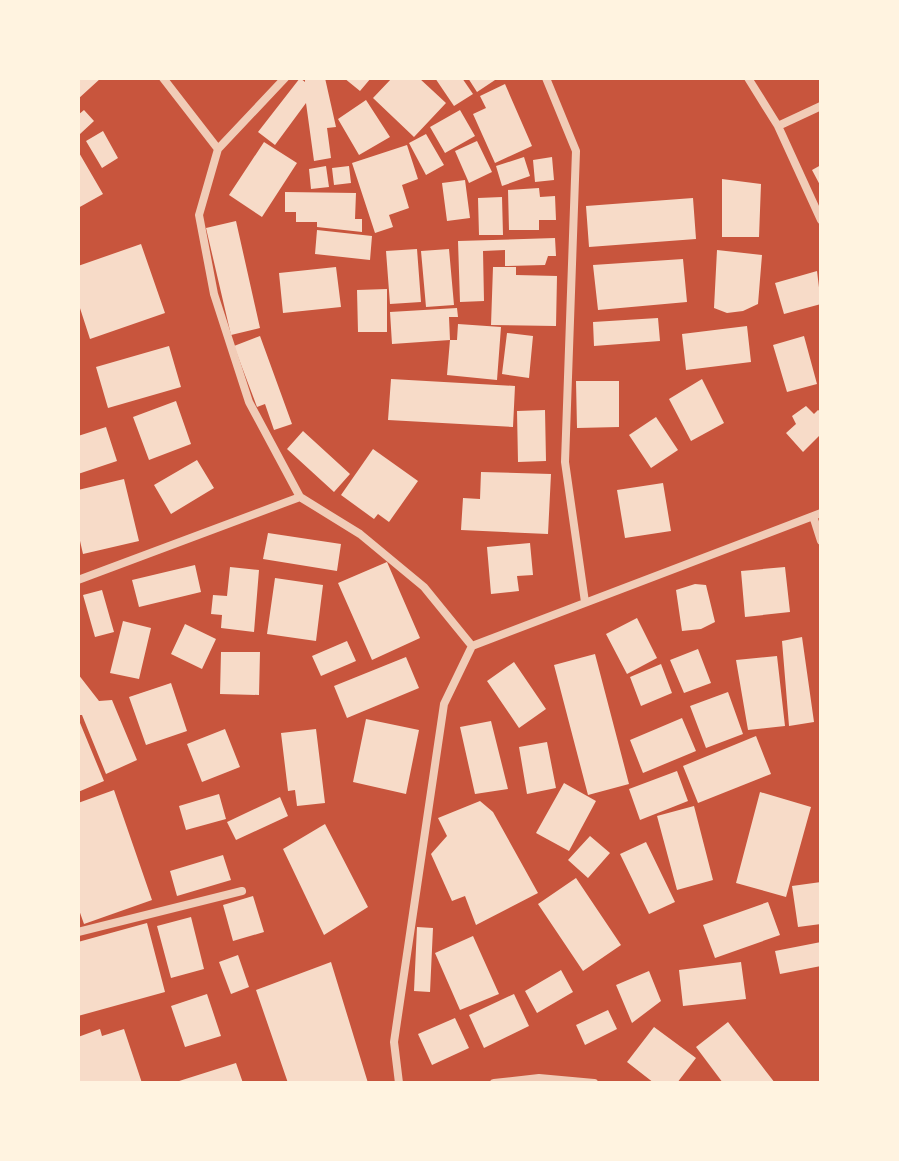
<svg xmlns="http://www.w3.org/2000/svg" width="899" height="1161" font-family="Overpass,sans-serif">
<rect width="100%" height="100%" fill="#c8553d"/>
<path fill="#f7dbc8" d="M78 78H101L78 99Z
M300 78 305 82V79L325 78 336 127 327 128 331 158 314 161 306 103 275 145 258 132Z
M344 78H371L360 91Z
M392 78H419L446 103 414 137 373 98Z
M435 78H462L473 94 454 106Z
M468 78H498L477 92Z
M505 84 532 146 495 163 473 114 486 108 480 96Z
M366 100 390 137 359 155 338 119Z
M84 110 94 121 80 134 78 115Z
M460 110 475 136 445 153 430 127Z
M103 131 118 158 102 168 86 141Z
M426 134 444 165 426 175 409 143Z
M477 141 492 172 469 183 455 151Z
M264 142 297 163 262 217 229 195Z
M407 145 418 179 402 185 409 208 389 215 393 227 375 233 352 163Z
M78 151 103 194 78 208Z
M524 157 530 176 502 186 496 166Z
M552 157 554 180 535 182 533 160Z
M821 165V187L812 170Z
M326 166 329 187 311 189 309 169Z
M349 166 351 183 334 185 332 168Z
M722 179 761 184 759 237H722Z
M465 180 470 218 447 221 442 183Z
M539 188 540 197 555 196 556 220H539V230H509L508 190Z
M285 192 356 193 355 219H362V232L317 227V222H296V212H285Z
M502 197 503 235H479L478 198Z
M693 198 696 239 589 247 586 206Z
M236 221 260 328 231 335 206 228Z
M317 230 372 236 370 260 315 254Z
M555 238 556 256H548L545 265 505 266V250L483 251 484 301 460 302 458 241Z
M141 244 165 313 90 339 78 302V266Z
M417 249 421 302 390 304 386 251Z
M449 249 454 305 426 307 421 251Z
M717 250 762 255 758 304 743 311 727 313 714 308Z
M683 259 687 302 598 310 593 265Z
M336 267 341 307 283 313 279 273Z
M493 267H516V275L557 276 556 326 491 325Z
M817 271 821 304 784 314 775 283Z
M387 289V332H358L357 290Z
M457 308 458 317H449L450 340H457L458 324 501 327 497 380 447 375 450 340 392 344 390 312Z
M658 318 660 341 594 346 593 322Z
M747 326 751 362 686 370 682 334Z
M507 333 533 336 529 378 502 374Z
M260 336 292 424 274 430 265 404 257 407 234 346Z
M804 336 817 384 787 392 773 345Z
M169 346 181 387 108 408 96 367Z
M391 379 515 386 513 427 388 420Z
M702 379 724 423 691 441 669 399Z
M576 381H619V427L577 428Z
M176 401 191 444 149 460 133 417Z
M806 406 814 414 818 410 821 412V434L803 452 786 433 796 424 792 416Z
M545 410 546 461 518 462 517 411Z
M656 417 678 450 651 468 629 435Z
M106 427 117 461 78 474V436Z
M303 431 350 474 334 492 287 449Z
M373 449 418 481 389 522 378 514 374 519 341 495Z
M197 460 214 488 171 514 154 485Z
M481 472 551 474 548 534 461 530 463 498 480 499Z
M124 479 139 541 83 554 78 532V490Z
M663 483 671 531 625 538 617 490Z
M268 533 341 544 337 571 263 559Z
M530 543 533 575 517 576 519 591 491 594 487 547Z
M387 562 420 638 372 660 338 583Z
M195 565 201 592 139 607 132 580Z
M230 567 259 570 254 632 221 628 222 615 211 614 213 595 227 596Z
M785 567 790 612 745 617 741 571Z
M275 578 323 585 316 641 267 634Z
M695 584 706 585 715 622 701 629 682 631 676 590Z
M102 590 114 632 95 637 83 595Z
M637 618 657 658 627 674 606 634Z
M123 621 151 628 139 679 110 673Z
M185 624 216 639 202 669 171 654Z
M802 637 814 722 789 726 782 641Z
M347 641 356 661 321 676 312 656Z
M698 649 711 683 684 693 670 660Z
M221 652H260L259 695 220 694Z
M595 654 629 784 588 795 554 665Z
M777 656 785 726 748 730 736 660Z
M406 657 419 688 347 718 334 686Z
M514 662 546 709 519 728 487 681Z
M661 664 672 693 641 706 630 677Z
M78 674 99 701 112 700 137 760 106 774 82 715H78Z
M171 683 187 731 146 745 129 697Z
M728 692 743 734 706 748 690 706Z
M78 718 104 781 78 792Z
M682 718 696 751 643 773 630 740Z
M366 719 419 730 406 794 353 782Z
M491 721 508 789 475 794 460 727Z
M225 729 240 767 202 782 187 744Z
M316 729 325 803 297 806 295 790 288 791 281 733Z
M756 736 771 774 698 803 683 766Z
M547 742 556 788 527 794 519 747Z
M677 771 688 801 640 820 629 789Z
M564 783 596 801 569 851 536 833Z
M114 790 152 900 84 924 78 907V803Z
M760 792 811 807 786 897 736 883Z
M219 794 226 819 186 830 179 806Z
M280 797 288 816 236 840 227 822Z
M480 801 493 812 538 893 476 925 465 896 452 901 431 854 447 836 438 818Z
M694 806 713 880 677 890 657 816Z
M325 824 368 907 324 935 283 849Z
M590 836 610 853 588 878 568 860Z
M646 842 675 902 649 914 620 854Z
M223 855 231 880 177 896 170 871Z
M576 878 621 945 583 971 538 904Z
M821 882V924L798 927 792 886Z
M253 896 264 932 233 941 223 905Z
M768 902 780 935 715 958 703 925Z
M191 917 204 969 171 978 157 926Z
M147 923 165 992 78 1016V942Z
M417 927 433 928 430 992 414 991Z
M473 936 499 994 460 1010 435 953Z
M821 942V966L780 974 775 951Z
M238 955 249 987 231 994 219 962Z
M331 962 368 1083H288L256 990Z
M741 962 746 999 683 1006 679 970Z
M561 970 573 992 537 1013 525 991Z
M649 971 661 1001 632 1023 616 985Z
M207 994 221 1036 185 1047 171 1006Z
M514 994 529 1026 484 1048 469 1015Z
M608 1010 617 1029 585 1045 576 1025Z
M455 1018 469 1048 432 1065 418 1034Z
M728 1022 775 1083H723L696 1047Z
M654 1027 696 1058 677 1083H654L627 1062Z
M100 1029 102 1036 124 1029 142 1083H79L78 1037Z
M236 1063 243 1083H176V1082Z"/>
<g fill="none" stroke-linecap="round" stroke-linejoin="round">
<path stroke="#f1ccb7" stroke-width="8" d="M163 78 218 149 199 215 214 294 249 402 300 497 360 534 424 587 472 646
M546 78 576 151 565 462 585 602
M748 78 778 126 821 220
M778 126 821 106
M218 149 285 78
M814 519 821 541
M78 580 300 497
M78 932 242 891
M399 1083 394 1042 444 704 472 646 821 513
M494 1083 539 1078 594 1083"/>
</g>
<rect width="899" height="1161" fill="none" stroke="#fff3e0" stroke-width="160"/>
</svg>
